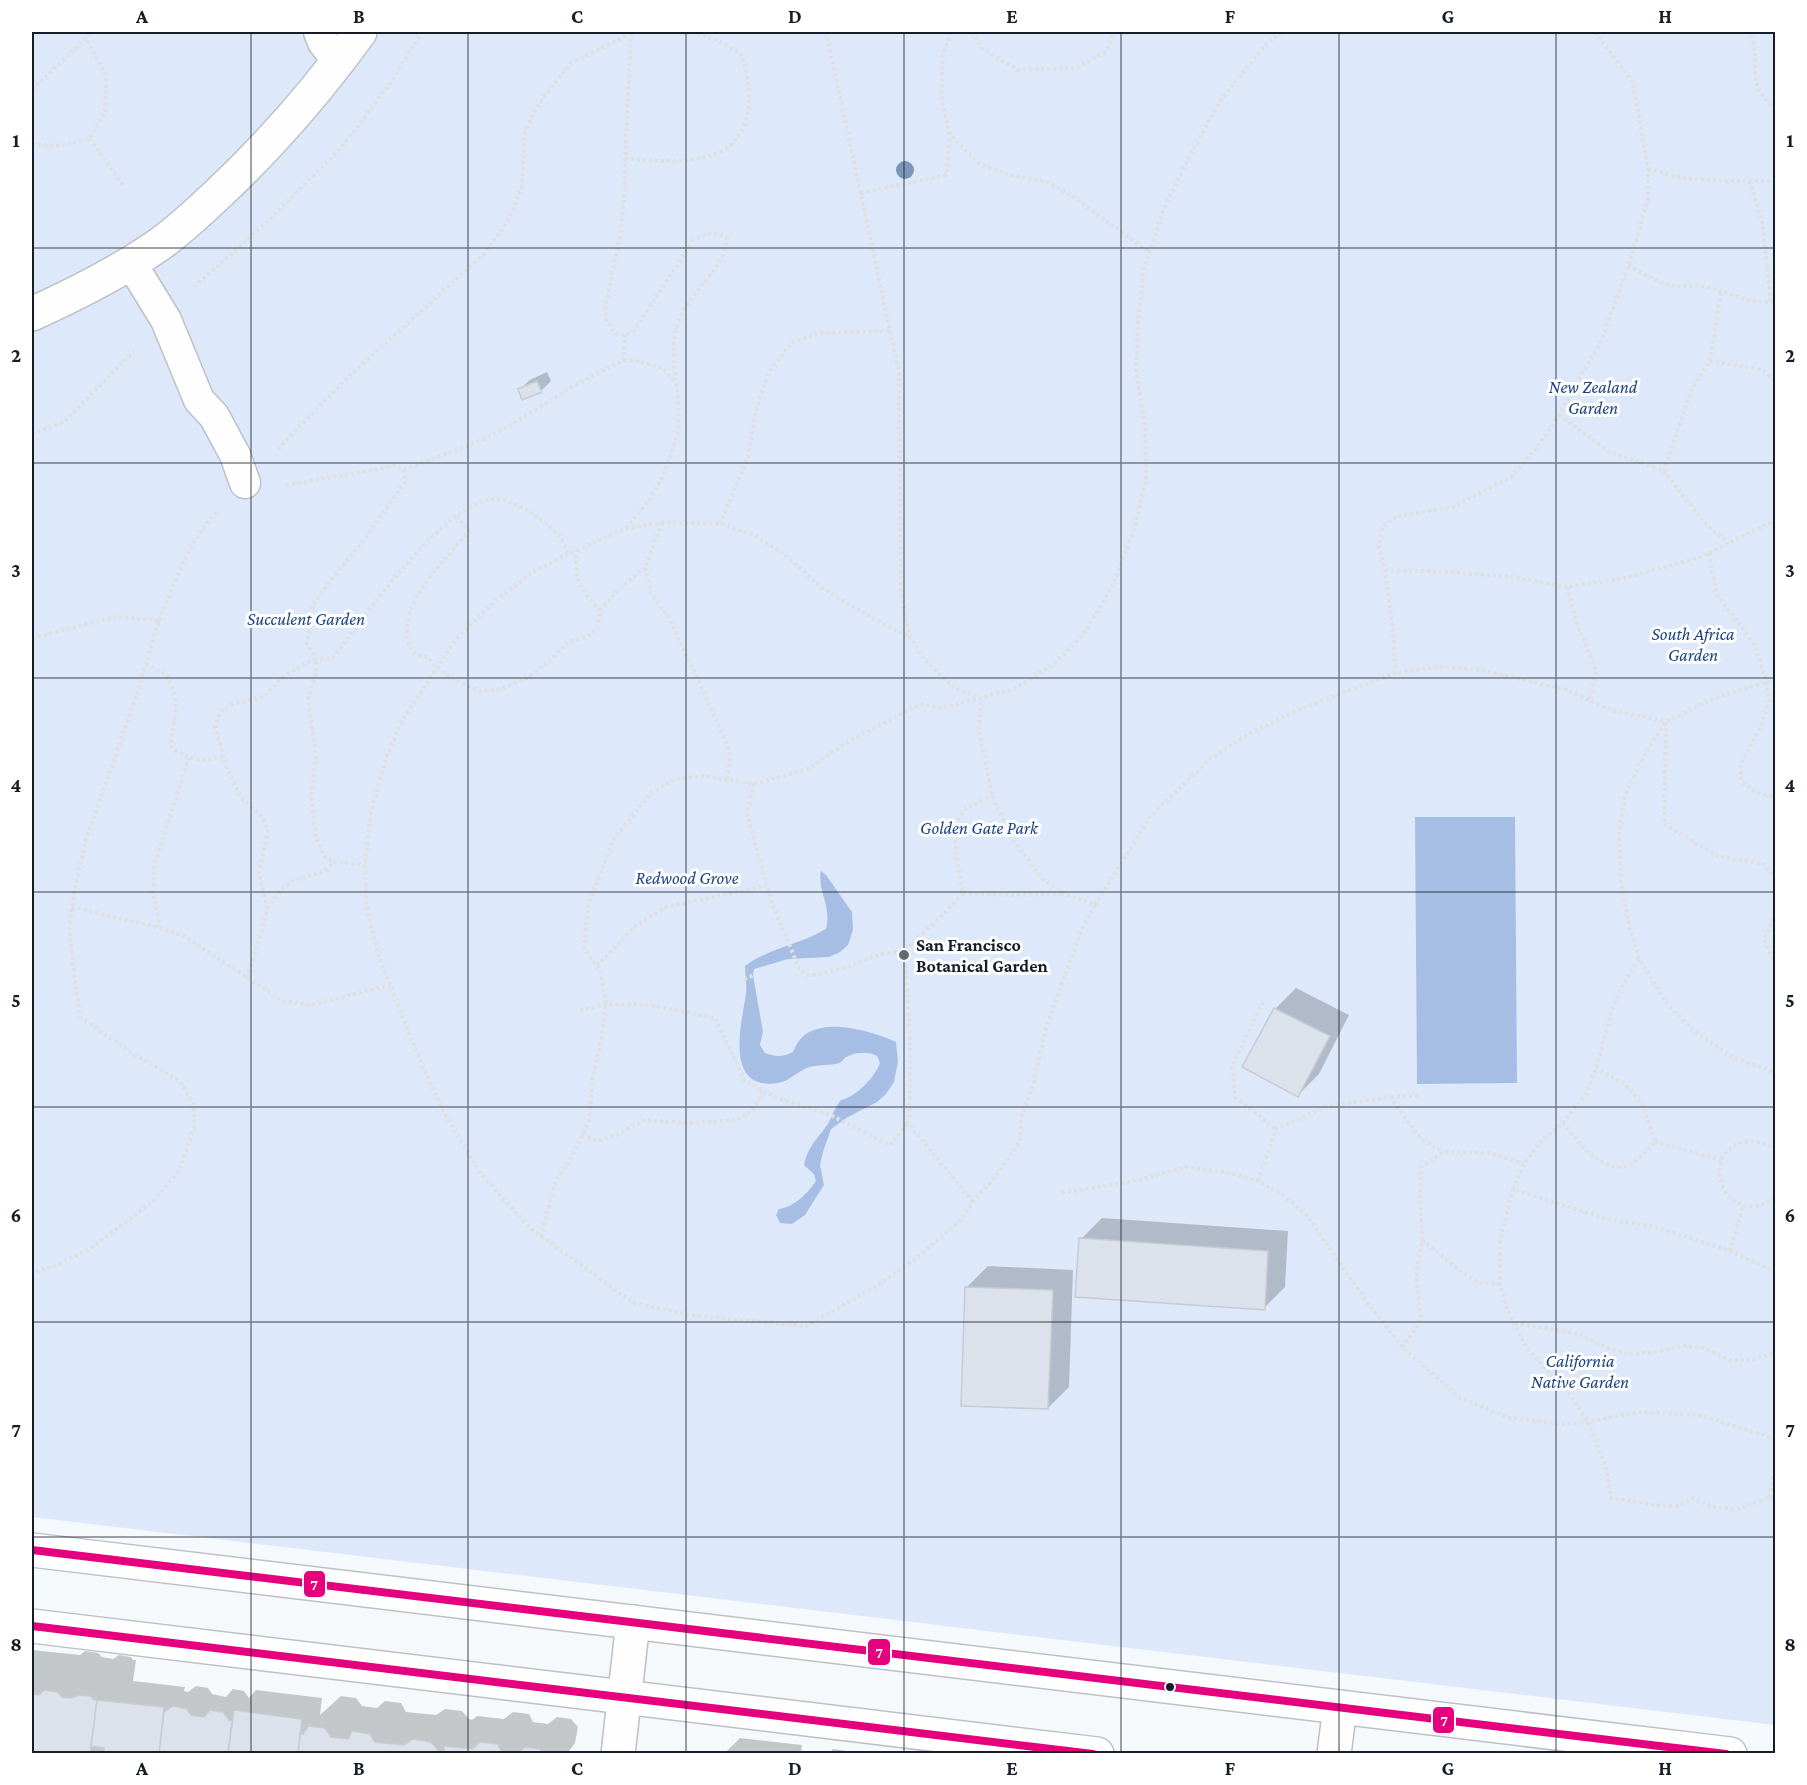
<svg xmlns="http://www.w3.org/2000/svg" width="1807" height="1785" font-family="'Crimson Pro',serif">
<rect width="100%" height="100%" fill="#f6f9fc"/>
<path fill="#dde9fb" d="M32 32H1775V1725L32 1517Z"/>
<path fill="#a6bee4" d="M1415 817H1515L1517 1083 1417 1084Z
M821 871 826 875 852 912 853 930 848 945 840 952 829 957 788 959 754 969 753 975 763 1032 760 1045 765 1053C776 1057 782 1057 793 1052 796 1045 800 1038 806 1034 829 1018 874 1032 896 1042L898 1062 894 1082 886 1094 877 1102 848 1117 831 1129 823 1152 820 1165 824 1185 805 1215 792 1224 780 1223 776 1215 779 1209C794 1207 808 1193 816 1181L814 1174 804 1165C808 1145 819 1138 829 1122 833 1114 835 1107 841 1100 856 1097 875 1077 880 1063L877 1056C869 1051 855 1052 846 1057 843 1059 843 1061 839 1063 829 1066 817 1064 807 1068 797 1072 789 1081 778 1083 724 1091 741 1025 746 994 747 985 745 975 745 966 769 948 801 944 826 929 832 906 817 891 821 871Z"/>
<path fill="#0003" d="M547 372 551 381 541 391 519 390 530 380Z
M1296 988 1349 1015 1319 1074 1298 1095 1275 1009Z
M1102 1218 1288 1231 1285 1287 1264 1308 1081 1239Z
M988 1266 1073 1270 1069 1387 1048 1408 967 1287Z
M32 1650 80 1655 85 1651 98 1653 102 1657 113 1659 119 1655 131 1657 133 1660H136L133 1681 185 1687 184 1691 188 1692 196 1686 208 1688 212 1694 226 1697 233 1689 244 1691 249 1698 256 1690 322 1698 320 1715 341 1696 356 1698 362 1706 377 1708 385 1701 401 1703 406 1712 436 1715 445 1709 462 1711 469 1719 472 1720 477 1716 504 1719 513 1712 529 1714 533 1722 548 1724 557 1717 571 1719 578 1727 575 1743 567 1754H32Z
M740 1738 802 1745 801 1754H724Z
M833 1749 868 1754H829Z"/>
<path fill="#dbe2ec" stroke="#c7cbd2" stroke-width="1.5" d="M537 381 542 392 522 400 518 389Z
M1274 1008 1330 1036 1298 1097 1242 1067Z
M1079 1238 1268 1251 1265 1310 1075 1297Z
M965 1287 1053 1290 1048 1409 961 1406Z
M44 1690 58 1692 62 1697 72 1698 78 1695 91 1696 93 1699 97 1700 90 1754H32V1694L39 1695Z
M97 1700 164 1707 159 1754H104V1748L91 1746Z
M173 1706 187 1709 191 1715 204 1717 210 1710 223 1712 229 1720H232L228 1754H159L164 1712Z
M234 1710 302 1719 298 1754H228Z
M308 1726 325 1728 331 1737 348 1739 352 1731 370 1734 375 1742 404 1745 413 1739 431 1742 438 1750 444 1751V1746L472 1749 480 1742 498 1744 502 1753 510 1754H298L300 1733 303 1734Z
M525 1747 540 1749 543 1754H517Z"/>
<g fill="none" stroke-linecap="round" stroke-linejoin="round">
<defs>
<path id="lane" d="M319 32 323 42 338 62
M131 263 166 320 199 400 214 416 235 455 245 483"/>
<path id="street" d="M618 1754 633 1622
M1334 1754 1340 1707"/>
<path id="secondary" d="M32 314C76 294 120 272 160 244 181 229 200 211 219 193 271 144 318 90 360 32"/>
<path id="primary" d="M32 1550 1730 1754
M32 1626 1097 1754"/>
</defs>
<use href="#lane" stroke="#bcc0c7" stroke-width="33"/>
<use href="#street" stroke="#bcc0c7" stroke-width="36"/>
<use href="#secondary" stroke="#bcc0c7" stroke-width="36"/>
<use href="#primary" stroke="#bcc0c7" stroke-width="36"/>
<path stroke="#dedfe0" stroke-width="4" stroke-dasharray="3 3" stroke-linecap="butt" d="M826 32 899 373 901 591 910 637 926 661 955 688 981 698 979 729 992 796 1013 840 1042 878 1065 894 1095 905 1081 931 1046 1028 1034 1082 1021 1117 1020 1142 991 1182 973 1202 961 1220 919 1256 872 1289 806 1326 689 1315 634 1303 530 1228 481 1174 445 1114 419 1058 378 955 366 904 365 865 371 811 387 755 402 721 455 640 498 599 533 572 568 554 625 529 662 522 720 524 754 535 784 554 822 588 865 614 910 637
M951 32 943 55 941 96 950 135 980 164 1009 175 1047 182 1071 195 1149 252
M972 32 983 49 1018 70 1076 68 1106 52 1114 32
M1595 32 1633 83 1648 169V200L1628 266 1602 339 1559 415 1538 446 1511 477 1453 507 1397 516 1382 527 1379 546 1385 570 1393 630 1395 673 1438 667 1482 670 1567 690 1611 710 1666 722 1664 824 1718 856 1766 865 1776 880
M1746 32C1760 39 1752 70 1757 85 1760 94 1770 104 1776 112
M32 90 86 38 90 32
M89 139 125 187
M32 144 59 146 89 139 105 113 106 76 86 38
M625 158C655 162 702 165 728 147 732 145 735 140 737 137 756 113 749 80 741 53L714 39 693 32
M1648 169 1683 178 1725 181H1776
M1749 181 1762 220 1771 303
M861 193 946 175 950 136
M1628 266 1660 282 1676 287 1697 285 1710 288 1751 301 1776 303
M194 287 268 221 341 148 391 82 422 32
M623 361 625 335
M1710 361 1762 370 1776 381
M1559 415 1608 451 1664 471 1704 522 1729 544
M32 434 64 422 134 351
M278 449 346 379 485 253 508 221 516 203 522 184 525 132 534 112 545 95 572 63 630 34
M404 470 489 437 507 427 572 387 613 365 623 361H639L664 369 676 383
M1664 471 1692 388 1710 361 1721 292
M286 485 395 466 404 470 405 482 360 545 333 577 313 604 307 645 316 659 333 658C364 618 444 501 494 499 507 499 518 505 528 511 539 518 552 526 560 537 564 542 566 549 568 554
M457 516 469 531C445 560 388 612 413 653L429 658 436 668 458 682 481 691 501 689 525 679 549 662 568 642 587 637 598 627 600 611C581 587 573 583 577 550
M662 523 645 567 651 593 668 616 715 717 730 754 727 780
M720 524 748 457 757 407 769 372 792 342 820 333 890 331
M626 528C651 500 665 479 675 442 676 435 680 427 679 420 679 386 667 352 679 320 690 291 725 270 727 239 716 229 703 234 693 241L633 332 625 335 616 334C608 326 606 320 605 308L620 237 625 187V158L631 32
M1709 553 1717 595 1755 645 1766 681 1769 701 1761 726 1741 763V781C1751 789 1762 798 1776 795
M1385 570 1451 572 1513 577 1567 587 1625 578 1701 557 1776 520
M1567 587 1577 624 1596 670 1590 700
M600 611 615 593 645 567
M159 620C175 583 188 540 218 511
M32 638 114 617 159 620 137 694 88 833 76 883 69 927 75 982 81 1017 130 1052 180 1081 193 1103 195 1124 179 1171 152 1202 90 1249 59 1264 32 1273
M146 664 167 675C170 684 175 694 176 704 177 719 169 734 172 749 191 759 201 763 222 757
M1776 679 1709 700 1666 722 1649 746 1625 794 1619 835 1621 882 1629 924 1639 958 1666 1003 1695 1032 1732 1057 1776 1073
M754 784 747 814 771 901 799 968 807 975H817L847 967 880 954 904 951
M963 893 1010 895 1064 894
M1095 905 1150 817 1211 758 1251 733 1298 710 1395 673
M72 907 160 928 184 936 283 1001 310 1005 390 985
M267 908 281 890 294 880 324 872 334 862 365 865
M1776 913 1764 939 1770 954 1776 964
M160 928 153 892 155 863 189 758
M597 966 634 927 666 907 766 886
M247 978 263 929 267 909 259 873 268 830 261 815 242 799 227 769 215 727 221 711 231 705 265 696 282 678 305 663 316 659V673L308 699 316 756 311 795 316 839 325 857 334 862
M744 979 754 975
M1263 1002 1232 1066 1235 1097 1276 1129
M580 1010 606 1005 645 1004 715 1018 745 1081 775 1097 830 1115 890 1145 908 1123
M1391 1097 1419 1095
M1563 1123C1576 1139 1598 1169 1621 1167 1635 1166 1646 1151 1655 1142L1643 1105 1626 1085 1596 1068
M582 1135 598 1141 619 1134 643 1120 690 1123 737 1120 753 1110 763 1091
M1655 1142 1722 1160
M1776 1150C1767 1143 1757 1140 1745 1142 1697 1150 1722 1232 1776 1198
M1258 1181 1276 1129 1328 1106 1390 1097 1420 1138 1443 1152
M1513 1189 1524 1164 1540 1143 1563 1123 1587 1093 1596 1068 1612 1010 1620 990 1639 958
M1062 1193 1135 1181 1187 1167 1230 1173 1258 1181 1284 1196 1306 1214 1366 1301 1403 1348 1459 1397 1508 1418 1563 1424 1588 1422 1637 1412 1699 1415 1776 1439
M973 1202 908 1123C913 1066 909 1009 904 951L948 910 963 893 957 861 954 826 966 808 992 796
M541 1237 556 1179 567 1166 589 1121 593 1075 600 1048 606 1005 601 973 584 948 588 906 613 840 652 792 676 779 703 776 754 784 808 769 846 743 921 704 943 708 1014 689 1054 664 1081 637 1111 590 1133 532 1146 482 1145 426 1136 370 1138 322 1144 268 1165 206 1188 159 1220 101 1265 45 1282 32
M1422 1240 1462 1272 1479 1283 1500 1284
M1730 1251 1743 1206
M1776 1272 1730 1251 1656 1227 1606 1219 1513 1189 1500 1239V1284L1507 1309 1526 1347 1569 1393 1588 1422 1606 1467 1611 1498 1655 1505 1679 1506 1693 1498 1712 1507 1739 1509 1770 1497 1776 1502
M1515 1323 1578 1334 1603 1346 1628 1354 1656 1352 1684 1346 1704 1348 1730 1360H1752L1776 1352
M1403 1348 1421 1320 1416 1276 1422 1240 1420 1198 1421 1167 1443 1152 1490 1153 1524 1164
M1770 1497 1772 1483 1776 1468"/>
<use href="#lane" stroke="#fefeff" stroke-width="30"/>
<use href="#street" stroke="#fefeff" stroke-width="33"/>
<use href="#secondary" stroke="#fefeff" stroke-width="33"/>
<use href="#primary" stroke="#fefeff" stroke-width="33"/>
<defs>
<path id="bus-1" d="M32 1550 1726 1754
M32 1626 1093 1754"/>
</defs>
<use href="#bus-1" stroke="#fff" stroke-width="12"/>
<use href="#bus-1" stroke="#e5007d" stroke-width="8"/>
</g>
<circle fill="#7e95ba" cx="905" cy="170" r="9"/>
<path fill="none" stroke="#161d27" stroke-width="1.5" stroke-opacity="0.55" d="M251 32V1754M468 32V1754M686 32V1754M904 32V1754M1121 32V1754M1339 32V1754M1556 32V1754M32 248H1776M32 463H1776M32 678H1776M32 892H1776M32 1107H1776M32 1322H1776M32 1537H1776"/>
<circle fill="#646a72" stroke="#fff" stroke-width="2" cx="904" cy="955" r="6"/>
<circle fill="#161d27" stroke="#fff" stroke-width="2" cx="1170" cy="1687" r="5"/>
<g text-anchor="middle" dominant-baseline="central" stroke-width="6" stroke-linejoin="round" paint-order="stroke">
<g font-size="18" font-style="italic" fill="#1c4484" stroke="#fff">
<text x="1593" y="387">New Zealand<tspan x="1593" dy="21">Garden</tspan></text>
<text x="306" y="619">Succulent Garden</text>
<text x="1693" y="634">South Africa<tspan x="1693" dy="21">Garden</tspan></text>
<text x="979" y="828">Golden Gate Park</text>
<text x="687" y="878">Redwood Grove</text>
<text x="1580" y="1361">California<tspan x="1580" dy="21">Native Garden</tspan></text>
</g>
<g font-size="18" font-weight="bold" fill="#161d27" stroke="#fff" text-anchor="start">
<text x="916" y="945">San Francisco<tspan x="916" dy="21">Botanical Garden</tspan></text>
</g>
</g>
<g stroke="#fff" stroke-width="2">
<rect x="303" y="1570" width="23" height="28" rx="6" fill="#e5007d"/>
<rect x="867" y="1638" width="24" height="28" rx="6" fill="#e5007d"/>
<rect x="1432" y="1706" width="23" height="28" rx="6" fill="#e5007d"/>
</g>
<g font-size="16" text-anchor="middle" font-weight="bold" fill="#fff">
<text x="314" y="1590">7</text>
<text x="879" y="1658">7</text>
<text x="1444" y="1726">7</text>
</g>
<rect width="1807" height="1785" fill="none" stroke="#ffffff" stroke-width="66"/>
<rect x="33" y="33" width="1741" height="1719" fill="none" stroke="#161d27" stroke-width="2"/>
<g font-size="20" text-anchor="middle" font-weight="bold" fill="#161d27">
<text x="142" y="23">A</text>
<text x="359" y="23">B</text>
<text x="577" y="23">C</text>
<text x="795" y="23">D</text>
<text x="1012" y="23">E</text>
<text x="1230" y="23">F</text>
<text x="1448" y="23">G</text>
<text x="1665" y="23">H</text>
<text x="16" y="147">1</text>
<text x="1790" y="147">1</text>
<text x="16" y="362">2</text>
<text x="1790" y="362">2</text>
<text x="16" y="577">3</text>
<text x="1790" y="577">3</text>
<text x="16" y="792">4</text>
<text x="1790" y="792">4</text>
<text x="16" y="1007">5</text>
<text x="1790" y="1007">5</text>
<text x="16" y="1222">6</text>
<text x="1790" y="1222">6</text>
<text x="16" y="1437">7</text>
<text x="1790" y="1437">7</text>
<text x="16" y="1651">8</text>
<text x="1790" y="1651">8</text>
<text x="142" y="1775">A</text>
<text x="359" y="1775">B</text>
<text x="577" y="1775">C</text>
<text x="795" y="1775">D</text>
<text x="1012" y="1775">E</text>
<text x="1230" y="1775">F</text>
<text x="1448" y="1775">G</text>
<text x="1665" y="1775">H</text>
</g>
</svg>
